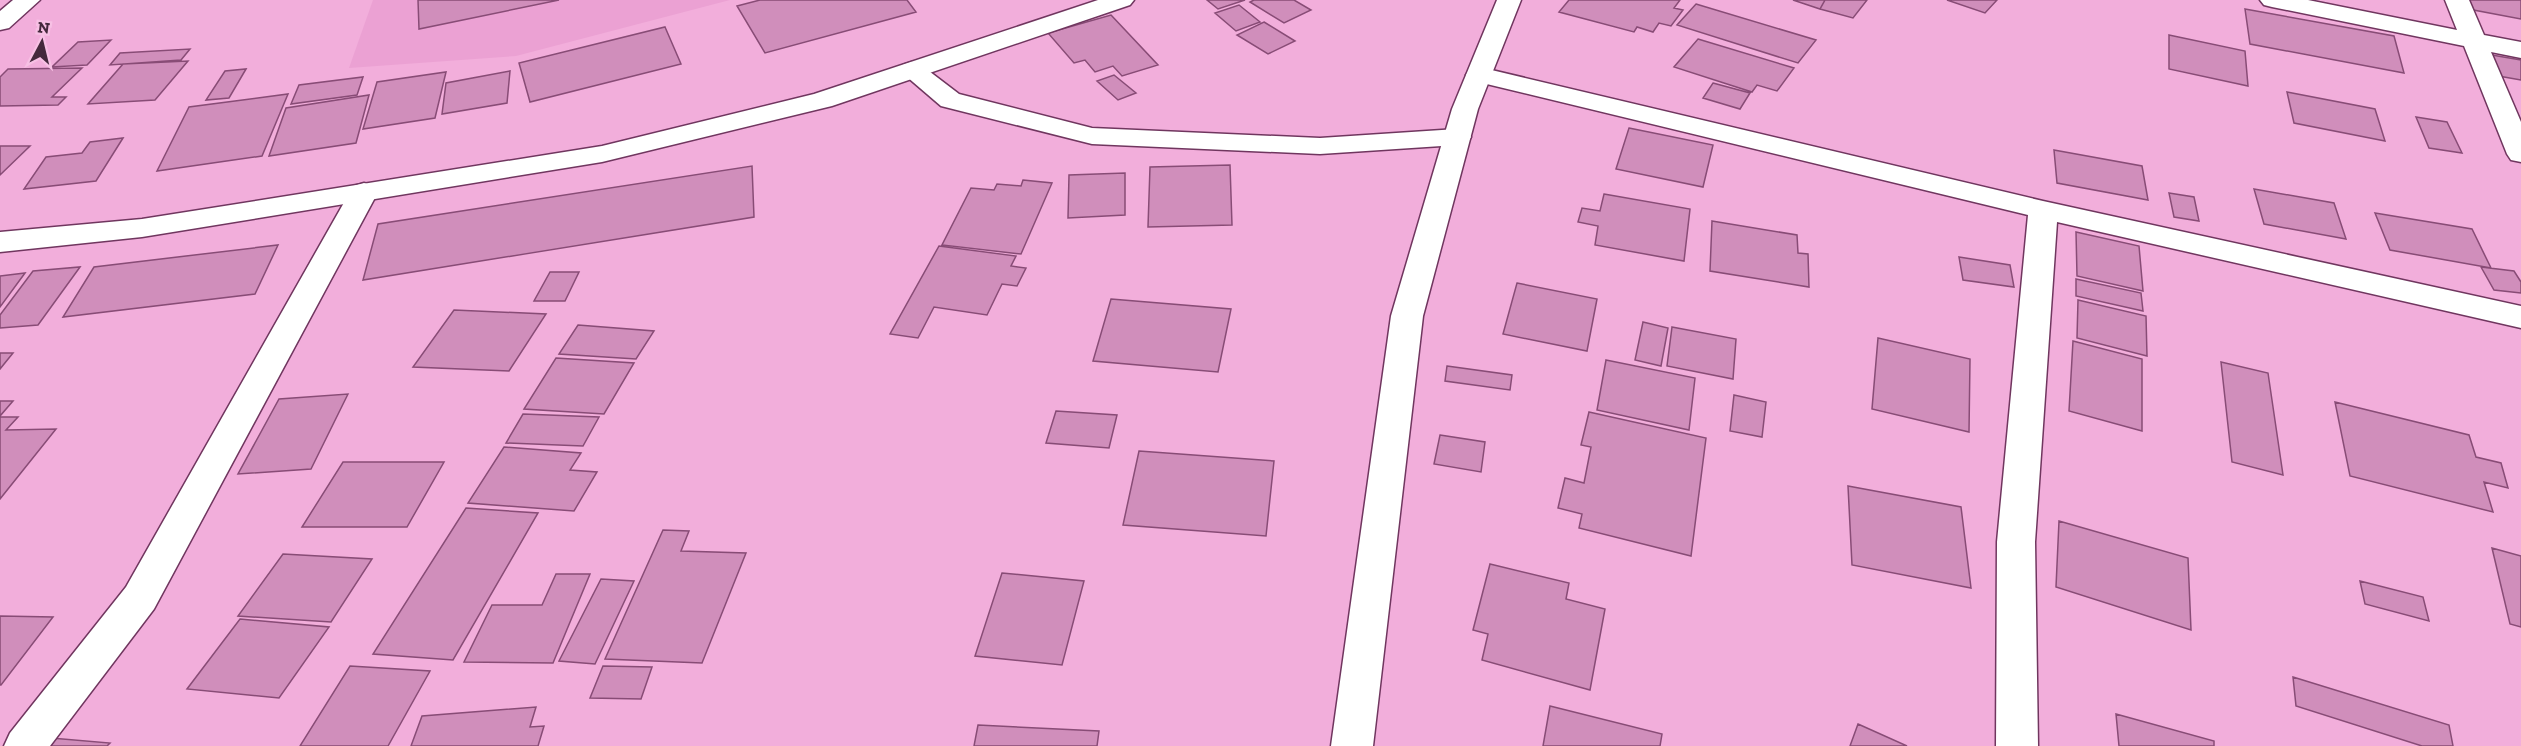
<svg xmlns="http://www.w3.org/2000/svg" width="2521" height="746" font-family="'Zilla Slab',serif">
<rect width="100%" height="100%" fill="#f2aedb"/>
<path fill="#eba1d3" d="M373 0H730L516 56 349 68Z"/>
<path fill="#d08ebb" stroke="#884c76" stroke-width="1.5" d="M418 0H559L419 29Z
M760 0H907L916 12 765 53 737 6Z
M1207 0H1245L1218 9Z
M1254 0H1294L1311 10 1284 23 1250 2Z
M1569 0H1680L1674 8 1683 10 1671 26 1659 23 1653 32 1637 27 1634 32 1559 12Z
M1793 0H1825L1820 9Z
M1825 0H1867L1853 18 1820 9Z
M1947 0H1997L1985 13Z
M2460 0H2521V19L2463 8Z
M1696 4 1816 40 1798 63 1677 25Z
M1239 5 1260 22 1236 31 1215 13Z
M2245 9 2394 36 2404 73 2250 44Z
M1111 15 1158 65 1122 76 1113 66 1095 72 1085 60 1074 63 1048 33Z
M1264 22 1295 41 1268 54 1237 35Z
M665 27 681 64 530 102 519 63Z
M2169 35 2245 51 2248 86 2169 69Z
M1698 39 1794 68 1777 91 1757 85 1752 92 1674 67Z
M111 40 87 65 52 67 78 42Z
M190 49 181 60 110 65 120 53Z
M2486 54 2521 60V80L2493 75Z
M188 61 155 100 88 104 123 64Z
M82 68 52 97H66L58 105 0 106V77L8 69Z
M246 69 229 98 206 100 225 71Z
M510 71 507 103 442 114 446 83Z
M446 72 435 118 363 129 377 82Z
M1114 75 1136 93 1118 100 1097 81Z
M363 77 357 95 291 104 299 85Z
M1713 83 1750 93 1740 109 1703 98Z
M2287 92 2375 109 2385 141 2294 123Z
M288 94 262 156 157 171 189 107Z
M369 95 356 143 269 156 286 108Z
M2416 117 2447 122 2462 153 2429 148Z
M1629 128 1713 145 1703 187 1616 169Z
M123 138 96 181 24 189 46 157 82 153 90 142Z
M0 146H30L0 175Z
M2054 150 2142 166 2148 200 2057 183Z
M1230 165 1232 225 1148 227 1150 167Z
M752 166 754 217 363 280 378 224Z
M1125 173V215L1068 218 1069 175Z
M1023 180 1052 183 1021 254 942 245 971 188 994 190 997 184 1021 186Z
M2254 189 2334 203 2346 239 2264 224Z
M2169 193 2194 197 2199 221 2174 217Z
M1604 194 1690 209 1684 261 1595 245 1598 226 1578 222 1582 208 1600 211Z
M2375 213 2472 229 2491 268 2390 250Z
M1712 221 1797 235 1798 253 1808 254 1809 287 1710 271Z
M2076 232 2139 246 2143 291 2077 276Z
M278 245 255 294 63 317 94 267Z
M939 246 1016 256 1011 266 1026 268 1017 286 1002 284 987 315 934 307 918 338 890 334Z
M1959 257 2010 265 2014 287 1963 280Z
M80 267 38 325 0 328V315L33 271Z
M2481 267 2514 271 2521 282V293L2494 290Z
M550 272H579L565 301H534Z
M25 273 0 307V276Z
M2076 279 2141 293 2143 311 2076 296Z
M1517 283 1597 299 1587 351 1503 334Z
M1111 299 1231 309 1218 372 1093 361Z
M2078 300 2146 316 2147 356 2077 338Z
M454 310 546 314 509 371 413 367Z
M1643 322 1668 328 1661 366 1635 360Z
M578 325 654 331 636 359 559 354Z
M1672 327 1736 339 1733 379 1667 366Z
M1878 338 1970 359 1969 432 1872 409Z
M2073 341 2142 359V431L2069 411Z
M0 353H13L0 369Z
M556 358 634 363 604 414 524 409Z
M1606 360 1695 378 1689 430 1597 410Z
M2221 362 2268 373 2283 475 2232 462Z
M1447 366 1512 375 1510 390 1445 381Z
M348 394 311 469 238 474 279 399Z
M1734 395 1766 402 1762 437 1730 431Z
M0 401H13L0 416Z
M2335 402 2469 435 2476 457 2501 463 2508 488 2484 482 2493 512 2350 476Z
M1056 411 1117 415 1109 448 1046 443Z
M1589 412 1706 438 1691 556 1579 528 1582 514 1558 508 1565 478 1584 483 1591 447 1581 445Z
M523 414 599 417 583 446 506 443Z
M0 417H18L6 430 56 429 0 499Z
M1440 435 1485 442 1481 472 1434 464Z
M504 447 581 453 570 470 597 472 574 511 468 503Z
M1139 451 1274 461 1266 536 1123 525Z
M343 462H444L407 527H302Z
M1848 486 1961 507 1971 588 1852 565Z
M466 508 538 513 453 660 373 654Z
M2059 521 2188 558 2191 630 2056 587Z
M663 530 689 531 681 551 746 553 702 663 605 659Z
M2492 548 2521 556V627L2510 624Z
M283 554 372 559 331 622 238 616Z
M1490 564 1569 583 1566 599 1605 609 1590 690 1482 660 1488 634 1473 630Z
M1002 573 1084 581 1062 665 975 656Z
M556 574H590L553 663 464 662 492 605H542Z
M601 579 634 581 595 664 559 661Z
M2360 581 2423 597 2429 621 2365 604Z
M0 616 53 617 1 685H0Z
M240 619 329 627 279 698 187 689Z
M350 666 430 671 388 746H300Z
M603 666 652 667 641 699 590 698Z
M2293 677 2449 725 2453 746H2422L2296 706Z
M1550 706 1662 734 1660 746H1543Z
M536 707 530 727 544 726 538 746H411L422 716Z
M2116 714 2214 741V746H2119Z
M1858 724 1907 746H1850Z
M978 725 1099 731 1097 746H974Z
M51 738 110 743 107 746H44Z"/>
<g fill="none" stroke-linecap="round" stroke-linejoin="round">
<defs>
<path id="minor" d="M13 0H40L9 28 0 30V11Z
M2260 0H2308L2457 30 2445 0H2469L2484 35 2521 42V58L2491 52 2521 122V162L2511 160 2507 154 2464 46 2272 7 2264 5Z
M912 62 921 65 959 94 1092 128 1320 138 1457 129 1467 131 1471 137 1467 143 1457 145 1320 154 1092 144 941 106 899 70 903 65Z
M1479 67 2043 201 2521 306V328L2057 222 2035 542 2038 746H1996L1997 542 2028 215 1470 80 1466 75 1470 70Z
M364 183 374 186 378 192 154 609 50 746H4L10 733 126 587 350 192 354 186Z"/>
<path id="tertiary" d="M1098 0H1134L1130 5 832 106 602 162 142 237 0 252V232L142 219 602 146 814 94Z
M1497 0H1521L1478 109 1423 316 1373 746H1331L1391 316 1452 109Z"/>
</defs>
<use href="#minor" stroke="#70365f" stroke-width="3"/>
<use href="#tertiary" stroke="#70365f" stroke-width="3"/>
<use href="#minor" fill="#fff" fill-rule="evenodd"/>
<use href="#tertiary" fill="#fff" fill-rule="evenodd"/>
</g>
<g transform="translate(42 42) rotate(7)" stroke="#f7c0e4" stroke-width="4.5" paint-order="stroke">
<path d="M0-4.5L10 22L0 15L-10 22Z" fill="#44293c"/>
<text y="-9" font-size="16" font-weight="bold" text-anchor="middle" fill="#44293c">N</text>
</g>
</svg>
